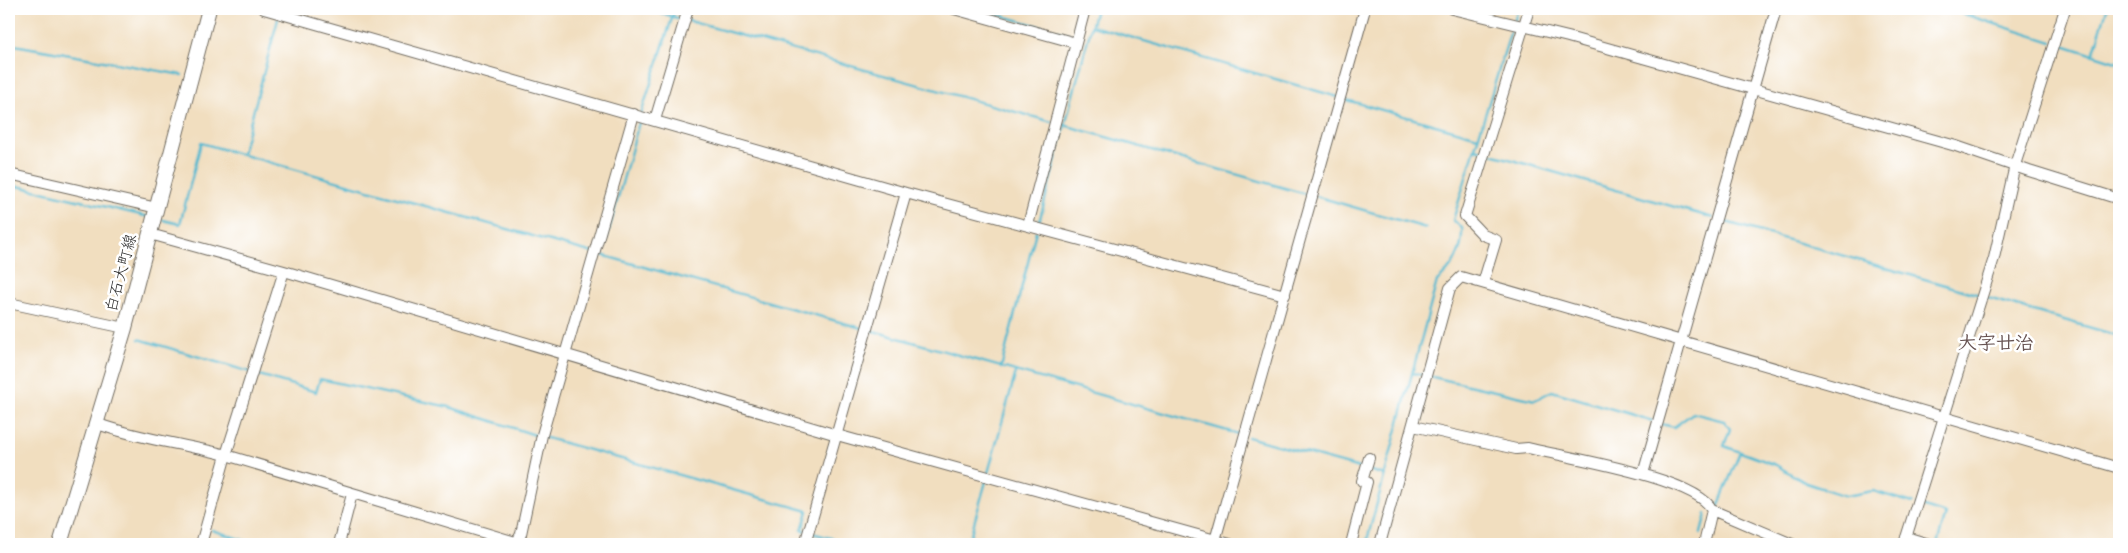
<svg xmlns="http://www.w3.org/2000/svg" width="2128" height="553" font-family="'Architects Daughter','Klee One',sans-serif">
<rect width="100%" height="100%" fill="#fff"/>
<filter id="ink" filterUnits="userSpaceOnUse"><feTurbulence type="fractalNoise" baseFrequency=".02" numOctaves="2"/><feDisplacementMap in="SourceGraphic" scale="10" xChannelSelector="R" yChannelSelector="G"/><feConvolveMatrix kernelMatrix="1 2 1 2 8 2 1 2 1" color-interpolation-filters="sRGB"/></filter>
<filter id="wash" filterUnits="userSpaceOnUse"><feTurbulence type="fractalNoise" baseFrequency=".0096" numOctaves="4" result="noise"/><feDisplacementMap in="SourceGraphic" scale="20" xChannelSelector="R" yChannelSelector="G"/><feGaussianBlur stdDeviation="1.12" result="paint"/><feColorMatrix in="noise" values="0 0 0 0 0 0 0 0 0 0 0 0 0 0 0 0 0 1.4 0 .05"/><feComposite in="paint" operator="in"/></filter>
<g filter="url(#wash)">
<rect width="100%" height="100%" fill="#f1debf"/>
<g fill="none" stroke-linecap="round" stroke-linejoin="round">
<path stroke="#51b8cf" stroke-width="2.5" d="M646 9 681 19
M978 9 1075 36
M1948 9 2052 42
M686 20 1052 122
M1514 22 1518 9
M1092 26 1338 97
M2057 43 2119 63
M9 44 182 75
M2093 55 2107 9
M1343 99 1478 137
M641 114 675 9
M1057 123 1309 195
M1475 149 1483 151
M1488 153 1713 218
M242 154 278 19
M9 184 149 217
M1315 196 1426 228
M9 215 16 186
M159 219 180 224 201 143 593 253
M1719 220 1980 295
M1038 226 1096 9
M598 254 865 329
M602 255 640 119
M1985 297 2119 336
M870 330 1242 435
M139 339 250 372
M1001 368 1036 231
M1412 373 1423 375
M256 374 316 392 320 379 449 407 538 436
M1428 376 1535 400 1552 391 1656 422
M1661 424 1674 427 1693 413 1724 421 1730 429 1724 446 1776 465 1806 483 1846 496 1873 491 1913 503
M543 437 808 511 802 530 807 531
M1248 437 1363 469
M1368 470 1385 475
M988 473 1016 372
M1918 505 1946 514 1937 544
M1718 507 1740 452
M212 530 255 544
M812 533 853 544
M1701 533 1706 514
M1366 542 1374 544
M968 544 987 478
M1366 544 1437 281C1453 268 1463 250 1462 228L1453 220 1512 27"/>
</g>
</g>
<g filter="url(#ink)">
<g fill="none" stroke-linecap="round" stroke-linejoin="round">
<defs>
<path id="minor" d="M264 9 906 193 1285 295
M954 9 1076 43
M1452 9 1568 37 1956 146 2029 171 2119 199
M655 120 688 9
M9 174 157 208
M1028 225 1085 9
M150 234 284 271 837 435 1230 544
M1483 283 1496 240 1483 235 1465 216 1529 9
M9 303 125 328
M98 424C139 439 184 444 226 455L522 544
M1413 426 1516 449 1528 448C1564 457 1698 478 1712 510L1792 544
M1643 474 1776 9
M1906 537 1929 544
M201 544 226 455 284 271
M339 544 352 494
M516 544 521 534 542 435 634 114
M805 544 906 193
M1214 544 1365 9
M1351 544 1367 482 1362 481 1369 458
M1380 544 1450 288 1461 277 2119 468
M1704 544 1712 510
M1904 544 1994 258 2015 165 2065 9"/>
<path id="major" d="M60 544 125 328 209 9"/>
</defs>
<use href="#minor" stroke="#706a5f" stroke-width="12"/>
<use href="#major" stroke="#706a5f" stroke-width="16"/>
<use href="#minor" stroke="#fff" stroke-width="10"/>
<use href="#major" stroke="#fff" stroke-width="14"/>
</g>
</g>
<g text-anchor="middle" dominant-baseline="central" stroke-width="5" stroke-linejoin="round" paint-order="stroke">
<g font-size="16" fill="#2b2b2b" stroke="#fff">
<text transform="translate(121 273) rotate(-75)">白石大町線</text>
</g>
<g font-size="19" font-weight="bold" fill="#675352" stroke="#fff">
<text x="1996" y="343">大字廿治</text>
</g>
</g>
<rect width="2128" height="553" fill="none" stroke="#fff" stroke-width="30"/>
</svg>
